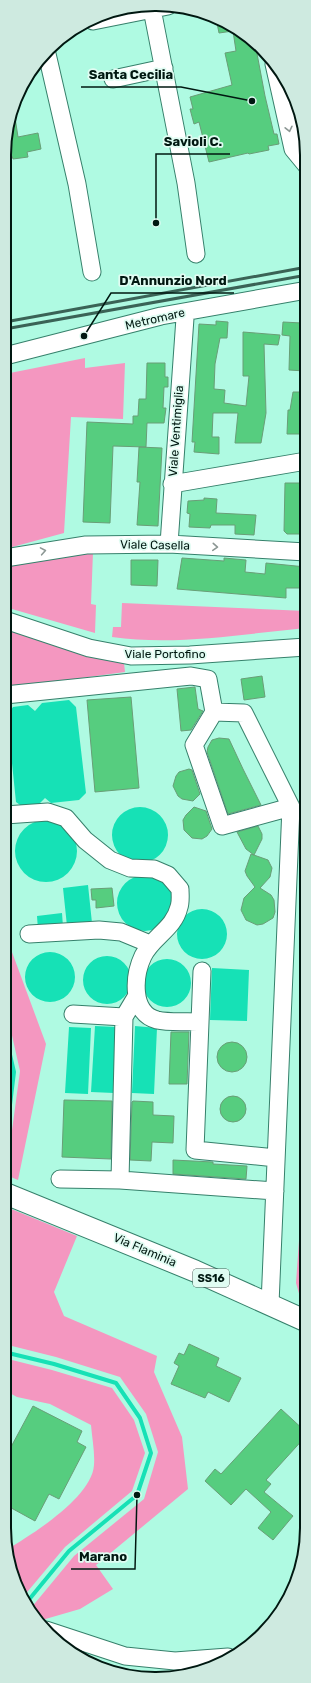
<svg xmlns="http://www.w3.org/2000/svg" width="311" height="1683" font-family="Rubik,sans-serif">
<rect width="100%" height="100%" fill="#affae2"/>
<path fill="#f497c0" d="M85 358V368L125 363 123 419 71 417 64 533 5 549V374Z
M93 552 91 604 96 605 95 633 5 607V564Z
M122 603 306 611V628C242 634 176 646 112 637L113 627H121Z
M5 628 124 663 125 672 9 688 5 674Z
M5 941 9 944 46 1044 18 1180 6 1175 20 1071 4 1000Z
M306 1142V1307L300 1297 296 1283Z
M4 1206 77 1236 54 1292 64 1316 157 1356 154 1372 182 1437 188 1489 96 1565 113 1589 80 1609 42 1620 37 1617 31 1608 74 1556 144 1499 158 1452 146 1414 120 1377 56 1357 4 1344Z
M4 1358 52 1370 112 1388 134 1420 145 1453 132 1491 65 1547 23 1597 15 1585 8 1549C34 1533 92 1497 94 1465 95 1452 92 1438 91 1425L50 1404 17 1397 4 1390Z"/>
<path fill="#16e1b6" d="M69 700 76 707 86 793 79 800 51 803 45 798 38 805 23 807 16 802 7 715 13 707 28 705 35 711 42 703Z
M112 835a28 28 0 1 1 56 0a28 28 0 1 1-56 0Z
M15 851a31 31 0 1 1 62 0a31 31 0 1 1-62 0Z
M117 903a28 28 0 1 1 56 0a28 28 0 1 1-56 0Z
M88 885 92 923 67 926 63 888Z
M177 934a25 25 0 1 1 50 0a25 25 0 1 1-50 0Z
M62 913 63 927 38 930 37 916Z
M25 977a25 25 0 1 1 50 0a25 25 0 1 1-50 0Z
M83 980a24 24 0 1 1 48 0a24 24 0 1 1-48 0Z
M143 983a24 24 0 1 1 48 0a24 24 0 1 1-48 0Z
M212 968 249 970 247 1021 210 1020Z
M95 1026 117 1027 114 1093 91 1092Z
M135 1026 157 1028 154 1094 132 1093Z
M69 1027 91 1028 88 1094 65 1093Z"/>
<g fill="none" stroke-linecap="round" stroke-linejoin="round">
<path stroke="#16e1b6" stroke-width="4" d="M4 1154 14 1072 4 1029
M4 1352 54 1364 116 1383 140 1418 151 1453 137 1495 69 1551 27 1602"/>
</g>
<path fill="#56cd7f" stroke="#699e77" d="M216 18 222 20 255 43 265 96 274 134H277L279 144 268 146 269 150 249 154 248 153 209 162 199 122 194 124 190 109H193L190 97 232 85 225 53 236 51 233 31 219 33Z
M14 111 18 137 38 133 41 149 27 152 28 157 13 159 12 156 5 157V136Z
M216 321 228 322 227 338H220L215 364 214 389 225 390 224 403 246 406 249 376H243V332L280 335 278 345 264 344 266 413 261 443H235L238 413H213L212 437H219V454L194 452 195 442H192L199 324 216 325Z
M283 322 302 323V338L307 339 305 371 289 370 290 336 282 335Z
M147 363H165V377H168V387H164L163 408H166L164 423H147L146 447 113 446 110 523 83 522 87 422 133 424V416H138L139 399H146Z
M293 392H306V434H287L288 410H290Z
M139 447 162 448 158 526 137 525 140 482H137Z
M285 483H306V534H287L284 531Z
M204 498 217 499 216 513 256 515 254 535 235 534V525H211L210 528 189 527 190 514 187 513 188 501 204 500Z
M182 558 224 561V558L246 560 245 572 265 574 266 563 306 567V588H286V598L177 589Z
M131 560H158L157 586 131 585Z
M262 676 265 697 244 700 241 679Z
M195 687 198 709 203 711 191 730 181 731 177 689Z
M131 697 139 788 95 792 87 700Z
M219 738 229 739 243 769 261 805 228 814 207 752 208 747 212 740Z
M189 769 192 770 200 794 193 801 182 799 178 796 173 786 176 776 179 772Z
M194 807 206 811 212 829 207 836 202 839 192 838 184 830 183 820 186 815Z
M258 826 262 834V839L254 855 246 849 237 832Z
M251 854 268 860 272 868 270 877 260 888 271 895 274 900 275 912 273 918 263 924 257 925 246 920 241 910 244 898 255 887 247 876 245 871Z
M112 888 114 906 96 908V900H92L91 889Z
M171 1032H189L187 1084H169Z
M217 1057a15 15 0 1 1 30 0a15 15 0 1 1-30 0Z
M220 1109a13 13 0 1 1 26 0a13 13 0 1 1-26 0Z
M64 1100 112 1101 111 1159 62 1157Z
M133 1101 153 1102V1115L174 1116 173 1143 152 1142 151 1161 130 1160 132 1102Z
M173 1160 213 1162V1164L247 1166 246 1179 173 1174Z
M189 1344 219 1358 216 1366 241 1378 229 1402 208 1392 205 1398 171 1384 179 1366 174 1363 179 1353 184 1355Z
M33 1406 82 1431 77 1442 86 1447 59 1499 49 1494 35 1521 4 1504V1460Z
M281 1409 306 1432V1436L266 1480 271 1484 264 1492 293 1516 273 1540 258 1528 271 1512 246 1489 231 1505 205 1481 215 1469 221 1474Z"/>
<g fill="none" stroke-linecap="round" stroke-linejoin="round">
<defs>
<path id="minor" d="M152 9 186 183 196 254
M93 21 168 6
M47 54 77 184 92 272
M274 64 293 149 307 166
M113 79 164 68
M5 356 161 316 307 290
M172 484 306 461
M169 544 185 318
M5 558 86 545 169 544 306 552
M5 620 89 648 131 656 190 655 306 647
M5 695 191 676 208 679 214 712 194 745 222 826 291 807 270 1304
M214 712 244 713 291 807
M5 815 48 812 66 818 85 840 110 860 130 868 154 869 168 875 180 889C180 894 181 902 179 907 174 929 152 937 143 956 134 975 130 1013 157 1020 170 1023 186 1021 200 1022
M29 934 99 930 121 932 150 944
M202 971 195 1150 276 1158
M73 1014 124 1017
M60 1179 120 1180 124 1017 136 997
M120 1180 275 1191
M46 1630 125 1656 175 1661 228 1657"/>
<path id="major" d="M4 1193 195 1271 306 1321"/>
</defs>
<use href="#minor" stroke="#36806b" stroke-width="19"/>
<use href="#major" stroke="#36806b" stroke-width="23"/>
<use href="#minor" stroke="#fff" stroke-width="17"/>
<use href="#major" stroke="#fff" stroke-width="21"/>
<path stroke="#3a6356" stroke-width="3" d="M5 322 307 267
M5 329 307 275"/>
</g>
<defs><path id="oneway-chevron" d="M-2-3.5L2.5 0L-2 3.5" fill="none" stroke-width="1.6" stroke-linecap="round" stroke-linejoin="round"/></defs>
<g stroke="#8c9794">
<use href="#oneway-chevron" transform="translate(289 129) rotate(77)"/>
<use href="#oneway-chevron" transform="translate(215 547) rotate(4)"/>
<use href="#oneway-chevron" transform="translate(43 551) rotate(-10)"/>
</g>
<g text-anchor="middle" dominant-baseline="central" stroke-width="3.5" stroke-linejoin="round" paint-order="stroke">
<rect fill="#e0fcf2" stroke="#435c54" stroke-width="1" x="193" y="1269" width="36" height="18" rx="3"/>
<g font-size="11" font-weight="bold" fill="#001811">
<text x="211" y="1278">SS16</text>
</g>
<g font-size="12" fill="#001811" stroke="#e0fcf2">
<text transform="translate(155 319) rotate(-13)">Metromare</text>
<text transform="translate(176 431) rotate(-86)">Viale Ventimiglia</text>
<text transform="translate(155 545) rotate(1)">Viale Casella</text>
<text x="165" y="654">Viale Portofino</text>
<text transform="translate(145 1250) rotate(23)">Via Flaminia</text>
</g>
</g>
<path d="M0 0H311V1683H0ZM155 11H156A144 144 0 0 1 300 155V1528A144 144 0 0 1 156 1672H155A144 144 0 0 1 11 1528V155A144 144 0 0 1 155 11Z" fill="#ceeae0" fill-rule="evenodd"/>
<path fill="none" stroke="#001811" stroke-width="2" d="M155 11H156A144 144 0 0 1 300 155V1528A144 144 0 0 1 156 1672H155A144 144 0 0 1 11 1528V155A144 144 0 0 1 155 11Z"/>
<path fill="none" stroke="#001811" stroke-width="1.5" d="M252 101L181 87H81M156 223L156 154H230M84 336L111 293H234M137 1495L135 1569H71"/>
<g fill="#001811" stroke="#e0fcf2" stroke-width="1.5">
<circle cx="252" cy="101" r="4"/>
<circle cx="156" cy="223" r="4"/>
<circle cx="84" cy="336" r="4"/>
<circle cx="137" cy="1495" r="4"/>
</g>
<g font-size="13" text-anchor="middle" font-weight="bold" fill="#001811" stroke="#e0fcf2" stroke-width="3.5" stroke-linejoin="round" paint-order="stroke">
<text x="131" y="79">Santa Cecilia</text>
<text x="193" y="146">Savioli C.</text>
<text x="173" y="285">D'Annunzio Nord</text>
<text x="103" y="1561">Marano</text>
</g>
</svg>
